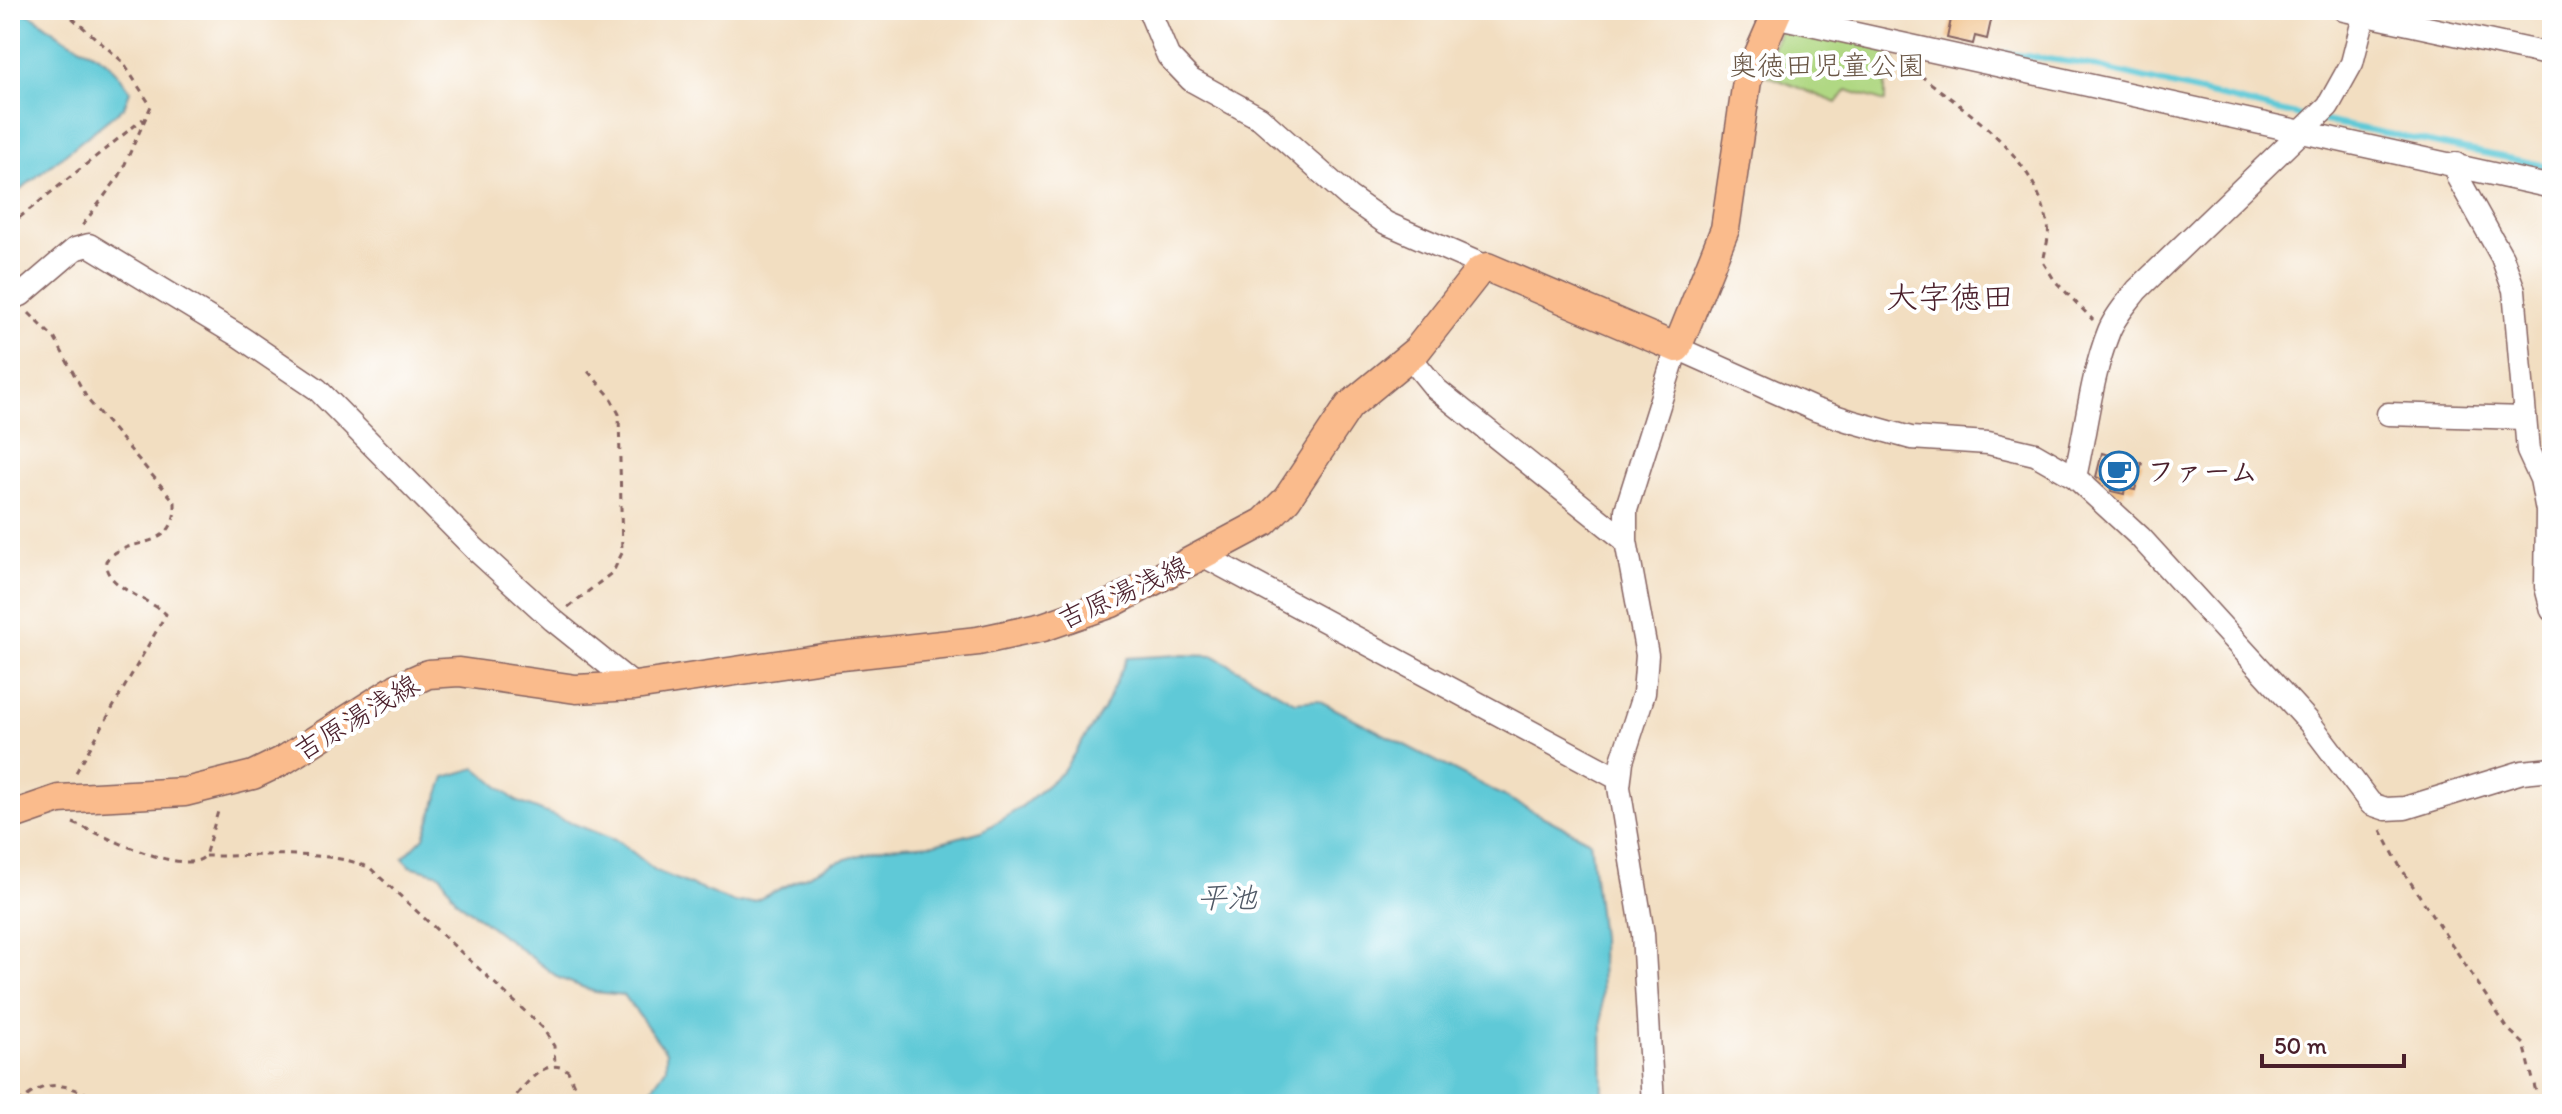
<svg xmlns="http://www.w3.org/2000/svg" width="2562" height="1114" font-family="Itim,'Klee One',sans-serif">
<rect width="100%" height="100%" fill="#fff"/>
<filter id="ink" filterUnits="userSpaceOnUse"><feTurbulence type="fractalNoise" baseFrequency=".0125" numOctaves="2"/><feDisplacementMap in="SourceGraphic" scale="16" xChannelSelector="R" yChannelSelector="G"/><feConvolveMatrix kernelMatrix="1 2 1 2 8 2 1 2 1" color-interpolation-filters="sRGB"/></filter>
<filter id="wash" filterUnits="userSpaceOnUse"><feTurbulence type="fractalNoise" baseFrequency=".006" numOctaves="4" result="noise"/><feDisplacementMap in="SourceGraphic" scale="32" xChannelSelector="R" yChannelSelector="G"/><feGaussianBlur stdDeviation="1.8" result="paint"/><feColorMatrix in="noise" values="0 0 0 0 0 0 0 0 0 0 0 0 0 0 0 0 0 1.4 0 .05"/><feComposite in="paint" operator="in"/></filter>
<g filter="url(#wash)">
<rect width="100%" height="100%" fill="#f2dec1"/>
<path fill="#b0d883" stroke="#7d7c57" stroke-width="2" d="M1783 24 1865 40 1896 60 1885 86V102L1847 90 1837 103 1761 73Z"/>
<path fill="#5ec9d7" stroke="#547481" stroke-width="2" d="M10 10C33 10 45 27 64 38 100 58 105 53 130 91L124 107 10 198Z
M1178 655 1214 656 1295 702 1318 700 1590 841 1601 938 1603 1104H620L635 1094 647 1095 666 1068V1052L624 995 595 992 559 978 457 901 440 874 410 866 403 858 424 837 445 777 476 768 516 801 620 842 656 871 735 903 755 901 833 863 887 847 934 844 982 831 1020 808 1062 772 1103 710 1127 658Z"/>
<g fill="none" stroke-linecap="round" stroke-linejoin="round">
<path stroke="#5ec9d7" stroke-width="6" d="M2005 53 2084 64 2309 118
M2320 120 2552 167"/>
</g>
<g id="blocks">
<path fill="#eeb573" d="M1953 10 1992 16 1987 39 1975 36 1973 44 1947 38Z
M2102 453 2142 463 2135 490 2125 488 2124 494 2111 491 2110 483 2096 477Z"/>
</g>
</g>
<g filter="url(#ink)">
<use href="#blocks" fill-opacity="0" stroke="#856260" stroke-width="2"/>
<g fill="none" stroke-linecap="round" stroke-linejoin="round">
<defs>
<path id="minor" d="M1149 10 1168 56 1191 80 1260 118 1349 197 1386 223 1487 267
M2344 10 2552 55
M1774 16 2552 187
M2456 164 2458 178 2502 257 2514 290 2528 451 2541 479 2547 511 2546 587 2552 610
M10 297 21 295 75 249 89 245 239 336 317 389 475 549 553 620 635 686
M1410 357 1436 389 1626 541
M2388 414 2524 418
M2075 477C2086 430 2091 376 2109 331 2115 316 2127 303 2137 290L2328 106 2352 63 2364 16
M1204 556 1619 779
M1653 1104 1643 934 1619 787 1622 761 1644 693 1647 655 1626 541V510L1677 348 1816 410 1850 421 1911 438 1988 443 2035 454 2075 477 2140 537 2309 722 2371 804 2386 809 2405 808 2522 772 2552 769"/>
<path id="major" d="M10 816 59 799 185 792 253 775 284 760 397 688 428 674 459 672 576 689 635 686 823 658 978 641 1043 627 1112 603 1264 522 1287 499 1349 406 1417 350 1479 271 1487 267 1677 348 1725 229 1747 81 1778 10"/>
</defs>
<use href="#minor" stroke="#856260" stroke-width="25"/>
<use href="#major" stroke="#856260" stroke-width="31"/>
<path stroke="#856260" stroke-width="3" stroke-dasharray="6 6" stroke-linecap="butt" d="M63 10 122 61 151 106 120 175 82 226
M1911 68C1965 111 2034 151 2048 225 2050 236 2045 251 2043 262L2055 281 2093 320
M10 225 143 119
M29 313 55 339 88 400 175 502C177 555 126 534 106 561 102 586 150 599 166 614L74 776
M568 607 613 572 622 553 619 414 609 395 586 369
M73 823C99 833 185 878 205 856L219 808
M2381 830 2399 865 2508 1029 2524 1044 2539 1104
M205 856C253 857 327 848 370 868L542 1027 554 1046 555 1065
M18 1104C52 1072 72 1088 109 1104
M509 1104C523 1088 545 1054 568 1071L582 1104"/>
<use href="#minor" stroke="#fff" stroke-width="22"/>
<use href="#major" stroke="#fabb8c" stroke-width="28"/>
</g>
</g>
<defs>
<symbol id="cafe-ring" viewBox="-11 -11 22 22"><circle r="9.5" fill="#fff" stroke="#1f6fb2" stroke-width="1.5"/><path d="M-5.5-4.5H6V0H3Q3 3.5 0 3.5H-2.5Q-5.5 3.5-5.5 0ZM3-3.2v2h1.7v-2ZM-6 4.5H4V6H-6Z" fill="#1f6fb2"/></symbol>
</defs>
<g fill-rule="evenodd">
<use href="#cafe-ring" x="2097" y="449" width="44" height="44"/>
</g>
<g text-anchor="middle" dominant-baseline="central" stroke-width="8" stroke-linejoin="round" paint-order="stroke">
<g font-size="28" fill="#695645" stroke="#fff">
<text x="1827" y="65">奥徳田児童公園</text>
</g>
<g font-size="28" font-weight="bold" fill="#4a1f2b" stroke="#fff" text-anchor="start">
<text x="2147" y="471">ファーム</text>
</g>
<g font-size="28" fill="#4a1f2b" stroke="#fff">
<text transform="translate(1123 592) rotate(-24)">吉原湯浅線</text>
<text transform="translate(356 717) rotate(-31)">吉原湯浅線</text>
</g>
<g font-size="30" font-style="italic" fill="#515a67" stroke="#fff">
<text x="1227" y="897">平池</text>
</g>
<g font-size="32" fill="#4a1f2b" stroke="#fff">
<text x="1950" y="297">大字徳田</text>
</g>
</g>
<rect width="2562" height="1114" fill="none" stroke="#fff" stroke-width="40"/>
<path d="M2262 1054v12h142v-12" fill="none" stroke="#4a1f2b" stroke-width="4"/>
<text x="2274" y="1054" font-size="24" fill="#4a1f2b" stroke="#ffffff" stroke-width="6" paint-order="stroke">50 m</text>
</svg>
